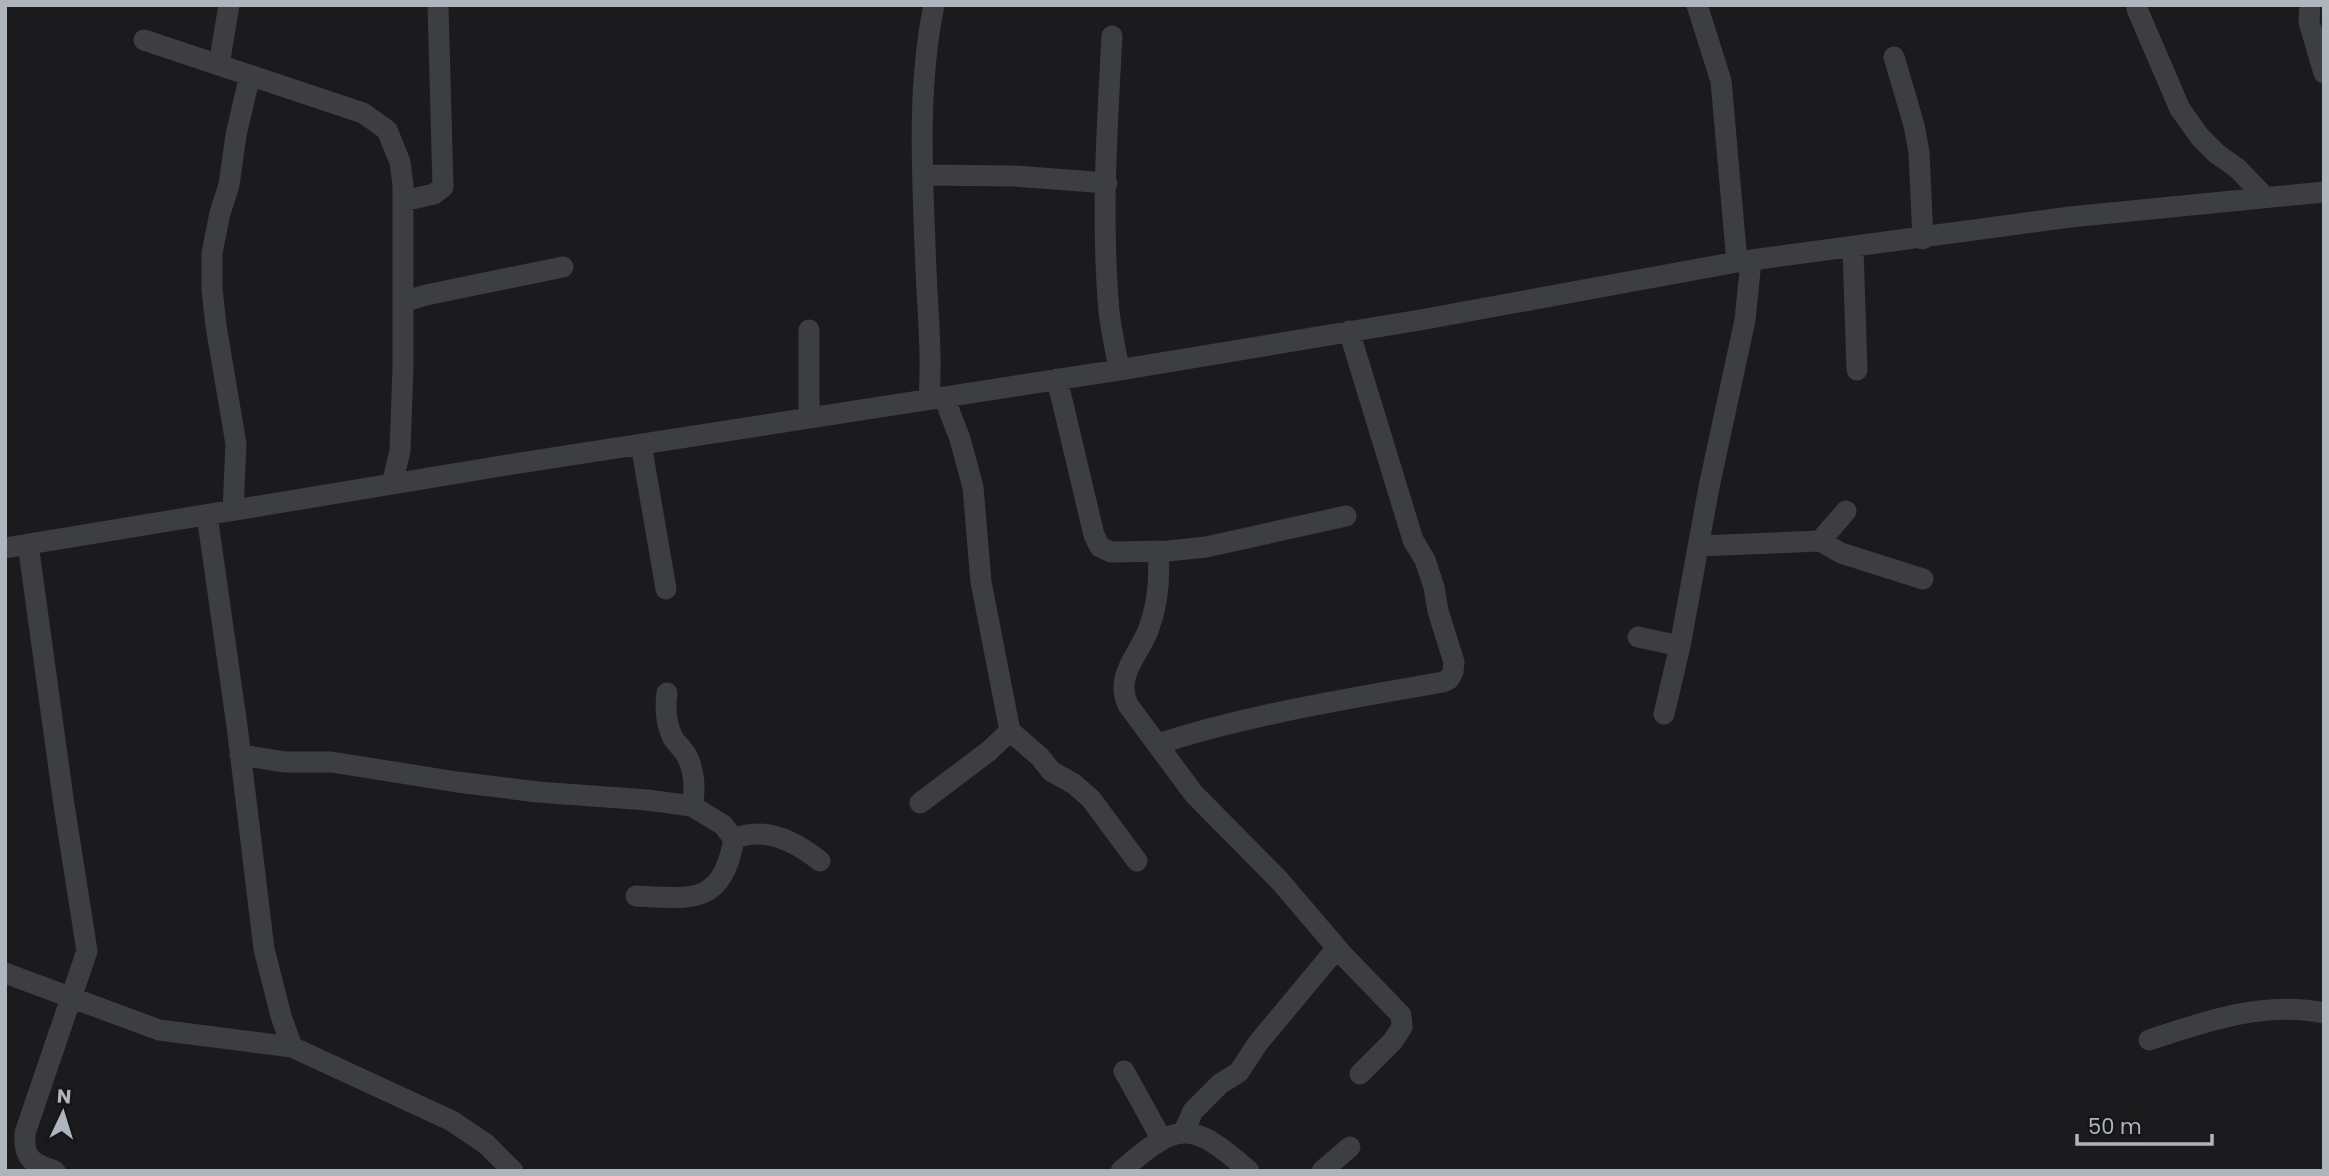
<svg xmlns="http://www.w3.org/2000/svg" width="2329" height="1176" font-family="Poppins,sans-serif">
<rect width="100%" height="100%" fill="#1b1b1d"/>
<g fill="none" stroke-linecap="round" stroke-linejoin="round">
<path stroke="#3c3e42" stroke-width="21" d="M1697 5 1721 81 1737 262
M2310 5 2309 22 2324 73
M2137 9 2180 109 2200 137 2217 154 2237 168 2265 197
M1112 36C1107 127 1101 220 1109 311 1111 331 1116 350 1119 370
M144 40 363 113 387 130 400 162 403 185V367L400 451 392 484
M1894 57 1914 125 1919 152 1923 239
M219 65 229 5
M923 175 1014 176 1107 183
M403 201 434 194 443 187 438 5
M1853 248 1857 370
M403 302 426 295 563 267
M809 330V418
M1057 379 1094 535 1100 547 1111 552 1168 551 1206 547 1346 516
M944 397 960 439 973 487 981 582 1010 731 1040 757 1051 771 1074 784 1091 799 1137 861
M929 399C932 356 928 314 926 271 923 183 916 92 934 5
M641 444 666 589
M233 510 236 444 216 326 212 289V253L220 213 229 185 236 135 250 75
M207 515 237 726 264 949 281 1016 292 1047 452 1121 486 1144 513 1171
M1820 541 1846 511
M28 544 64 805 87 951 25 1133C23 1160 33 1163 55 1171
M1698 546 1820 541 1841 553 1923 579
M5 548 507 465 1119 370 1420 320 1737 262 2070 217 2324 192
M1158 551C1160 577 1158 604 1149 628 1140 654 1114 675 1128 705L1194 794 1279 880 1343 955 1401 1015 1402 1027 1393 1041 1360 1074
M1638 637 1680 646
M667 693C665 708 666 724 673 738 677 744 683 749 687 756 694 770 696 790 692 806
M1664 714 1680 646 1709 487 1745 320 1751 261
M1158 744C1251 714 1347 699 1443 682L1449 679 1453 672 1454 662 1438 611 1434 587 1425 560 1413 540 1349 331
M240 755 285 762H331L457 782 538 792 647 800 692 806 723 825 734 839
M920 803 989 751 1010 731
M734 839C765 825 796 842 820 861
M636 896C693 899 722 905 734 839
M5 973 159 1030 292 1047
M2149 1040C2204 1022 2265 1000 2324 1013
M1124 1071 1161 1138
M1184 1131 1193 1111 1220 1084 1239 1072 1258 1043 1337 948
M1121 1171C1178 1121 1191 1120 1249 1171
M1322 1171 1350 1147"/>
</g>
<rect width="2329" height="1176" fill="none" stroke="#aeb5bc" stroke-width="14"/>
<g transform="translate(63 1113) rotate(4)" stroke="#161618" stroke-width="5" paint-order="stroke">
<path d="M0-5L12 26L0 18L-12 26Z" fill="#aeb5bc"/>
<text y="-10" font-size="19" font-weight="bold" text-anchor="middle" fill="#aeb5bc">N</text>
</g>
<path d="M2077 1134v10h135v-10" fill="none" stroke="#aeb5bc" stroke-width="3.5"/>
<text x="2088" y="1134" font-size="21" fill="#aeb5bc" stroke="#161618" stroke-width="5" paint-order="stroke">50 m</text>
</svg>
